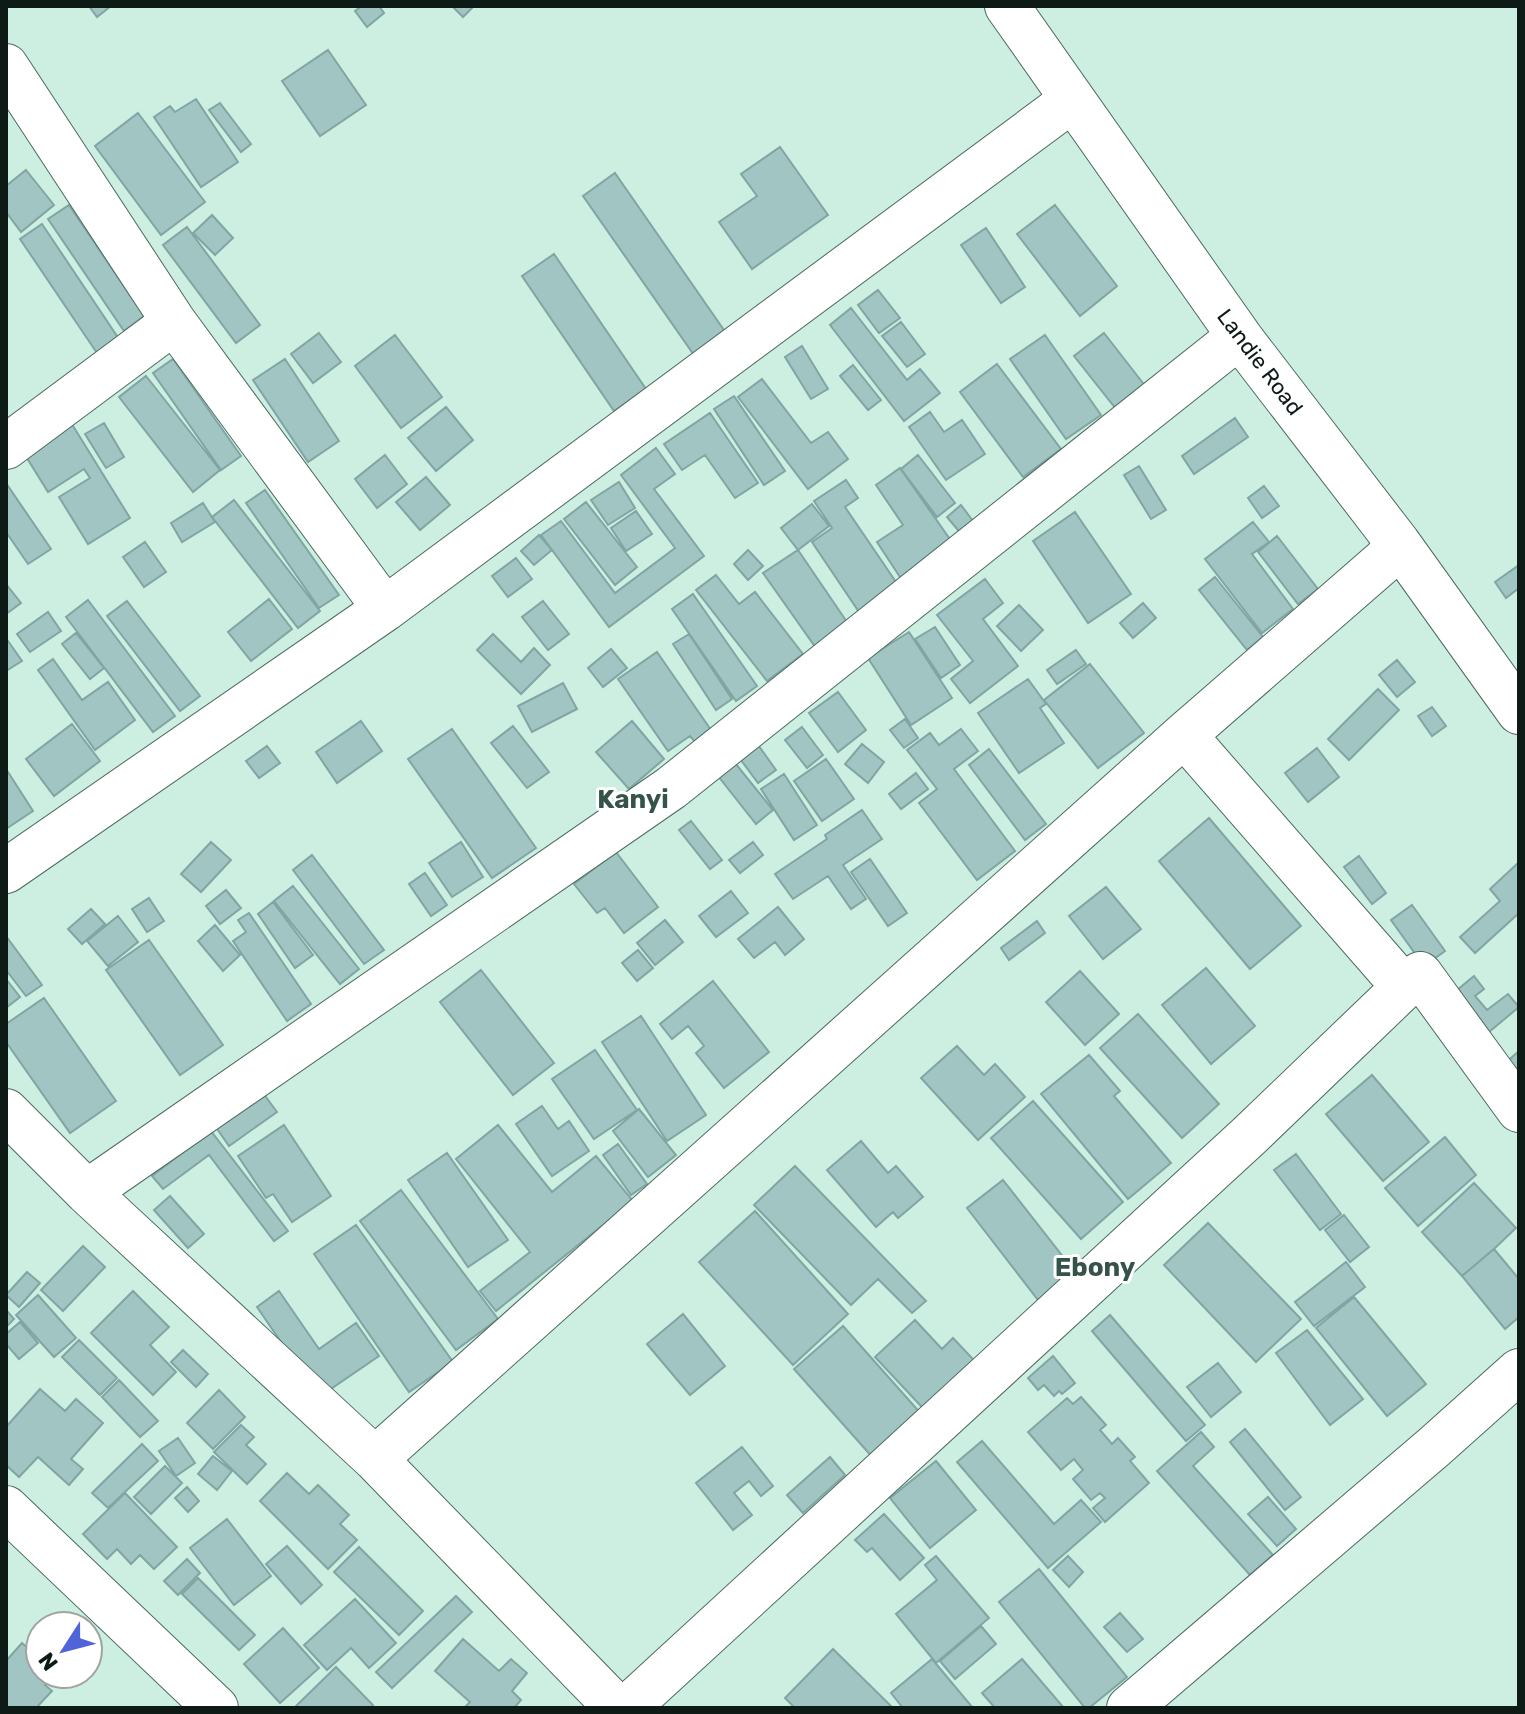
<svg xmlns="http://www.w3.org/2000/svg" width="1525" height="1714" font-family="Rubik,sans-serif">
<rect width="100%" height="100%" fill="#cdefe2"/>
<path fill="#a0c5c2" stroke="#81a5a2" stroke-width="2" d="M89 6H111L97 17Z
M362 6H379L384 13 367 27 355 11Z
M452 6H474L463 17Z
M328 50 366 105 320 136 282 81Z
M196 99 238 162 201 187 154 117 170 106 175 112Z
M220 103 251 144 241 152 209 110Z
M138 113 205 202 161 235 95 146Z
M780 147 828 215 752 269 719 222 757 196 741 174Z
M26 170 54 205 21 232 6 212V186Z
M615 173 726 333 694 355 583 196Z
M69 205 144 316 124 331 48 219Z
M1055 205 1117 286 1080 316 1017 234Z
M212 215 233 238 215 255 193 233Z
M42 224 125 348 103 362 20 239Z
M187 227 260 325 236 343 163 245Z
M986 228 1025 287 1001 303 961 245Z
M554 254 646 389 614 411 522 276Z
M878 290 900 318 879 333 858 305Z
M851 308 907 380 920 369 940 393 904 421 830 325Z
M901 322 925 354 907 367 882 336Z
M319 333 341 362 313 383 291 354Z
M1104 333 1153 396 1124 419 1074 356Z
M395 335 442 397 401 428 355 366Z
M1045 335 1101 415 1066 439 1010 359Z
M802 346 828 389 811 399 785 357Z
M173 359 241 456 221 470 153 373Z
M285 359 339 441 308 462 253 380Z
M997 364 1061 449 1023 477 960 392Z
M853 365 881 400 868 410 840 376Z
M146 376 220 470 193 492 119 397Z
M762 379 811 443 828 432 848 459 808 489 738 397Z
M734 396 785 471 764 485 714 409Z
M446 407 473 440 436 471 408 438Z
M930 412 944 432 962 420 985 454 946 480 909 427Z
M710 413 758 483 735 498 705 455 682 470 664 444Z
M1235 418 1248 437 1194 474 1182 456Z
M70 421 130 518 88 544 59 497 90 478 84 469 48 492 22 450Z
M104 423 124 457 106 468 85 434Z
M656 448 675 474 654 489 704 556 609 627 541 535 561 521 615 593 675 548 621 475Z
M385 455 407 484 377 508 355 479Z
M918 455 955 503 937 517 901 469Z
M1139 466 1166 510 1151 519 1124 475Z
M900 468 954 545 902 580 877 542 903 525 876 485Z
M426 477 450 505 420 530 396 502Z
M846 480 858 498 845 507 898 585 859 612 812 542 832 528 814 501Z
M619 482 635 508 608 525 591 500Z
M6 483 51 549 28 564 6 532Z
M1264 486 1279 506 1262 518 1248 498Z
M265 490 339 595 319 608 246 503Z
M234 500 320 611 298 628 212 517Z
M586 502 637 567 615 585 564 519Z
M203 503 215 522 182 542 171 523Z
M812 504 829 526 798 550 781 528Z
M961 505 976 525 963 536 947 517Z
M636 511 652 534 626 551 611 528Z
M1075 512 1131 594 1088 623 1033 541Z
M1253 522 1269 542 1252 554 1293 609 1262 633 1205 559Z
M539 535 552 550 534 565 521 551Z
M1277 536 1318 589 1298 604 1258 552Z
M145 542 166 572 144 587 123 557Z
M748 550 763 566 748 580 734 564Z
M798 550 849 625 816 648 763 573Z
M516 558 532 579 508 597 492 576Z
M1519 565V588L1506 598 1495 582Z
M716 575 739 604 755 592 803 654 767 681 696 590Z
M1215 577 1263 637 1247 650 1199 590Z
M985 579 1003 603 983 619 1018 666 970 703 951 679 973 661 937 615Z
M6 584 21 603 6 614Z
M693 594 757 686 736 701 672 609Z
M269 599 292 629 251 661 228 632Z
M88 600 175 716 153 732 66 617Z
M127 601 200 696 180 711 107 616Z
M543 601 569 634 548 650 522 617Z
M1143 603 1156 618 1133 638 1120 623Z
M1019 605 1043 630 1021 651 997 626Z
M48 612 61 631 30 652 17 634Z
M935 627 960 665 941 678 915 639Z
M909 632 952 698 911 725 868 658Z
M76 633 104 668 90 679 62 644Z
M493 634 521 662 534 648 550 665 521 694 477 650Z
M689 634 732 699 716 710 673 644Z
M8 641 22 661 6 671V642Z
M611 649 627 668 603 687 588 668Z
M1076 650 1086 664 1057 684 1047 670Z
M657 652 711 730 695 742 690 736 668 751 618 679Z
M53 659 82 700 108 682 135 720 95 750 38 670Z
M1397 660 1415 682 1397 697 1379 675Z
M1090 664 1144 733 1098 768 1044 700Z
M1028 679 1046 704 1040 708 1064 743 1019 773 978 713Z
M563 683 577 709 532 732 518 706Z
M1378 689 1399 710 1349 760 1328 739Z
M838 692 866 730 838 752 809 713Z
M1432 707 1446 726 1432 736 1418 716Z
M905 719 918 738 904 748 890 730Z
M361 721 382 751 337 783 316 752Z
M632 721 664 759 629 789 596 752Z
M72 724 100 761 54 796 26 759Z
M513 726 549 772 527 788 491 743Z
M802 727 823 755 807 768 785 740Z
M452 729 536 848 492 878 408 759Z
M961 729 978 751 954 769 1015 851 977 880 919 803 937 789 907 750 930 733 939 745Z
M756 742 776 770 758 783 738 756Z
M862 744 884 762 868 783 845 764Z
M267 746 280 763 259 778 246 761Z
M1317 748 1339 777 1308 802 1285 773Z
M989 749 1046 824 1025 840 969 765Z
M826 759 854 799 822 821 794 781Z
M735 763 773 810 756 824 718 776Z
M8 772 33 811 6 829V773Z
M916 773 928 789 901 809 889 794Z
M784 774 817 825 794 840 761 789Z
M862 810 882 839 843 865 866 899 851 909 828 876 793 899 775 874 827 839 825 835Z
M1209 818 1301 926 1250 969 1159 861Z
M691 821 722 860 710 869 679 830Z
M211 842 231 860 201 892 181 874Z
M461 842 483 877 452 897 429 863Z
M753 842 763 855 740 873 729 860Z
M616 852 658 907 624 933 605 908 597 913 574 884Z
M312 855 384 950 364 964 293 870Z
M1359 856 1386 893 1372 904 1344 867Z
M870 859 907 913 888 926 851 872Z
M1519 862V913L1475 953 1460 937 1500 901 1490 889Z
M425 873 447 905 431 916 409 884Z
M293 886 359 969 340 984 274 901Z
M1106 887 1141 929 1103 959 1069 916Z
M226 890 241 908 220 924 206 906Z
M731 891 748 913 716 937 699 916Z
M149 898 164 921 147 932 132 909Z
M273 902 313 955 295 968 258 914Z
M1412 905 1445 951 1424 966 1391 920Z
M778 907 804 939 785 955 775 942 754 958 738 939Z
M91 909 105 924 82 944 68 929Z
M249 913 311 1004 287 1021 233 941 246 932 238 920Z
M118 916 138 942 108 966 87 941Z
M665 920 683 942 655 965 637 943Z
M1037 921 1045 933 1009 960 1001 948Z
M215 925 240 955 223 971 198 941Z
M6 936 42 985 26 996 6 970Z
M149 940 223 1045 180 1075 106 970Z
M638 950 653 968 637 981 622 963Z
M1206 968 1255 1026 1211 1064 1162 1005Z
M481 970 554 1063 513 1095 440 1002Z
M1080 971 1119 1014 1085 1045 1046 1002Z
M1474 976 1484 989 1475 996 1487 1010 1508 994 1519 1007 1477 1042 1444 1001Z
M6 979 20 997 6 1008Z
M713 981 769 1052 724 1088 696 1053 704 1046 688 1026 672 1039 660 1024Z
M44 998 116 1101 70 1133 6 1042V1024Z
M1138 1014 1219 1104 1182 1138 1100 1048Z
M641 1016 706 1115 667 1141 602 1042Z
M957 1046 984 1075 995 1064 1025 1097 978 1140 921 1078Z
M595 1050 637 1110 594 1139 552 1079Z
M1519 1051V1097L1496 1071Z
M1089 1055 1120 1091 1114 1096 1171 1163 1128 1199 1041 1094Z
M1372 1075 1429 1142 1383 1181 1326 1114Z
M260 1089 277 1112 229 1146 213 1123Z
M1033 1101 1123 1202 1081 1239 991 1138Z
M542 1106 558 1129 569 1121 589 1151 552 1176 516 1124Z
M639 1109 676 1155 648 1177 613 1131Z
M284 1125 331 1196 292 1222 273 1194 266 1198 238 1156Z
M498 1125 552 1192 596 1156 633 1201 496 1311 480 1291 530 1252 456 1159Z
M211 1131 288 1231 274 1241 209 1155 163 1189 152 1176Z
M1445 1137 1476 1175 1418 1226 1385 1188Z
M861 1141 888 1173 896 1166 923 1197 898 1218 893 1212 876 1227 827 1170Z
M618 1144 647 1184 631 1195 603 1155Z
M447 1153 508 1240 468 1267 408 1180Z
M1296 1154 1341 1214 1320 1230 1274 1170Z
M795 1166 926 1301 912 1313 878 1279 851 1305 754 1205Z
M1003 1180 1075 1272 1038 1300 967 1208Z
M1474 1183 1516 1228 1494 1249 1462 1276 1422 1232Z
M401 1190 498 1319 456 1350 360 1221Z
M170 1196 204 1234 188 1248 154 1210Z
M755 1211 848 1314 793 1365 699 1262Z
M1344 1215 1369 1247 1350 1262 1325 1230Z
M1208 1223 1301 1319 1256 1362 1164 1265Z
M356 1225 453 1362 409 1392 314 1254Z
M83 1246 105 1267 63 1311 41 1290Z
M1494 1249 1519 1279V1317L1505 1329 1462 1276Z
M1346 1262 1365 1287 1314 1326 1295 1302Z
M27 1272 40 1283 19 1307 6 1295Z
M133 1291 169 1327 150 1345 176 1372 153 1395 91 1333Z
M279 1291 319 1349 356 1323 379 1356 319 1397 257 1307Z
M38 1295 76 1338 54 1357 16 1315Z
M1354 1297 1426 1384 1387 1416 1316 1328Z
M6 1310 14 1319 6 1327Z
M683 1314 725 1366 690 1395 647 1344Z
M1110 1315 1205 1425 1186 1441 1092 1331Z
M915 1320 942 1349 953 1338 985 1372 934 1420 875 1357Z
M20 1322 38 1343 19 1359 6 1344V1334Z
M843 1326 931 1425 882 1468 794 1369Z
M1307 1330 1363 1399 1330 1425 1276 1353Z
M79 1340 117 1378 100 1395 62 1357Z
M183 1350 208 1374 196 1387 171 1362Z
M1053 1356 1075 1383 1062 1394 1059 1391 1054 1396 1044 1385 1038 1390 1028 1378Z
M1218 1363 1241 1392 1211 1417 1187 1387Z
M119 1380 158 1421 140 1437 102 1397Z
M40 1389 65 1411 76 1399 103 1423 71 1459 83 1469 69 1485 38 1457 19 1477 6 1465V1427Z
M219 1390 245 1417 213 1449 187 1423Z
M1081 1397 1106 1425 1100 1430 1112 1444 1118 1438 1135 1457 1130 1461 1149 1483 1105 1522 1093 1508 1105 1498 1100 1493 1091 1500 1073 1479 1083 1470 1074 1459 1061 1470 1028 1432 1067 1398 1073 1404Z
M241 1425 254 1437 246 1445 266 1464 247 1484 214 1452Z
M1245 1429 1301 1497 1285 1510 1230 1442Z
M1201 1432 1214 1447 1193 1466 1273 1555 1250 1575 1157 1471Z
M178 1438 195 1463 176 1476 159 1451Z
M982 1441 1054 1524 1081 1500 1101 1522 1048 1568 957 1462Z
M142 1444 158 1461 108 1508 92 1493Z
M742 1447 773 1486 761 1496 749 1481 734 1493 752 1515 733 1530 696 1483Z
M213 1456 232 1471 217 1490 198 1474Z
M830 1457 845 1475 803 1513 787 1495Z
M936 1461 976 1510 930 1548 890 1498Z
M165 1466 182 1483 151 1514 134 1497Z
M287 1473 309 1494 318 1485 349 1515 340 1524 357 1540 328 1569 260 1501Z
M187 1487 199 1501 188 1512 175 1498Z
M125 1493 177 1547 154 1569 140 1555 131 1564 117 1549 107 1559 83 1534Z
M1268 1497 1296 1529 1277 1546 1248 1514Z
M884 1514 924 1558 900 1580 872 1548 867 1552 855 1540Z
M227 1519 271 1576 234 1605 190 1548Z
M287 1546 322 1585 301 1604 266 1564Z
M359 1547 423 1611 399 1635 334 1572Z
M936 1556 989 1618 936 1663 896 1614 937 1580 925 1565Z
M1068 1556 1083 1572 1069 1587 1053 1570Z
M187 1559 200 1573 178 1595 164 1581Z
M1039 1569 1127 1677 1089 1708H1085L999 1602Z
M198 1578 255 1635 239 1650 182 1594Z
M456 1596 472 1612 392 1688 376 1672Z
M355 1599 396 1643 369 1668 351 1648 327 1670 304 1645Z
M1120 1613 1143 1639 1127 1652 1104 1627Z
M981 1626 996 1644 955 1679 940 1661Z
M283 1628 319 1668 280 1703 244 1664Z
M463 1639 499 1671 511 1659 527 1673 512 1691 521 1700 514 1708H464L470 1702 435 1671Z
M22 1643 40 1659V1674H55L45 1685 52 1691 36 1708H6V1661Z
M833 1649 893 1708H795L785 1698Z
M932 1659 973 1708H903L891 1693Z
M1022 1659 1064 1708H995L982 1693Z
M336 1667 373 1705 371 1708H294Z"/>
<g fill="none" stroke-linecap="round" stroke-linejoin="round">
<defs>
<path id="minor" d="M1007 6 1242 340 1398 543 1519 712
M6 66 174 322 385 609
M6 447 174 322
M6 871 385 609 1072 100
M1404 987 1420 974 1519 1110
M6 1111 87 1192 375 1459 617 1708
M87 1192 671 788 1227 346 1242 340
M375 1459 1184 735 1385 560 1398 543
M6 1508 216 1708
M627 1708 1250 1135 1404 987 1184 735
M1129 1708 1434 1447 1519 1371"/>
</defs>
<use href="#minor" stroke="#4c6a5e" stroke-width="46"/>
<use href="#minor" stroke="#fff" stroke-width="44"/>
</g>
<g text-anchor="middle" dominant-baseline="central" stroke-width="6" stroke-linejoin="round" paint-order="stroke">
<g font-size="22" fill="#0e1a16" stroke="#fff">
<text transform="translate(1260 362) rotate(53)">Landie Road</text>
</g>
<g font-size="26" font-weight="bold" fill="#365348" stroke="#fff">
<text x="633" y="799">Kanyi</text>
<text x="1095" y="1267">Ebony</text>
</g>
</g>
<rect width="1525" height="1714" fill="none" stroke="#0e1a16" stroke-width="16"/>
<g transform="translate(64 1650) rotate(234)"><circle r="38" fill="#ffffff" stroke="#9fa3a2" stroke-width="2"/>
<path d="M0-6L14 30L0 20L-14 30Z" fill="#4f64d9"/>
<text y="-12" font-size="22" font-weight="bold" text-anchor="middle" fill="#0e1a16">N</text>
</g>
</svg>
